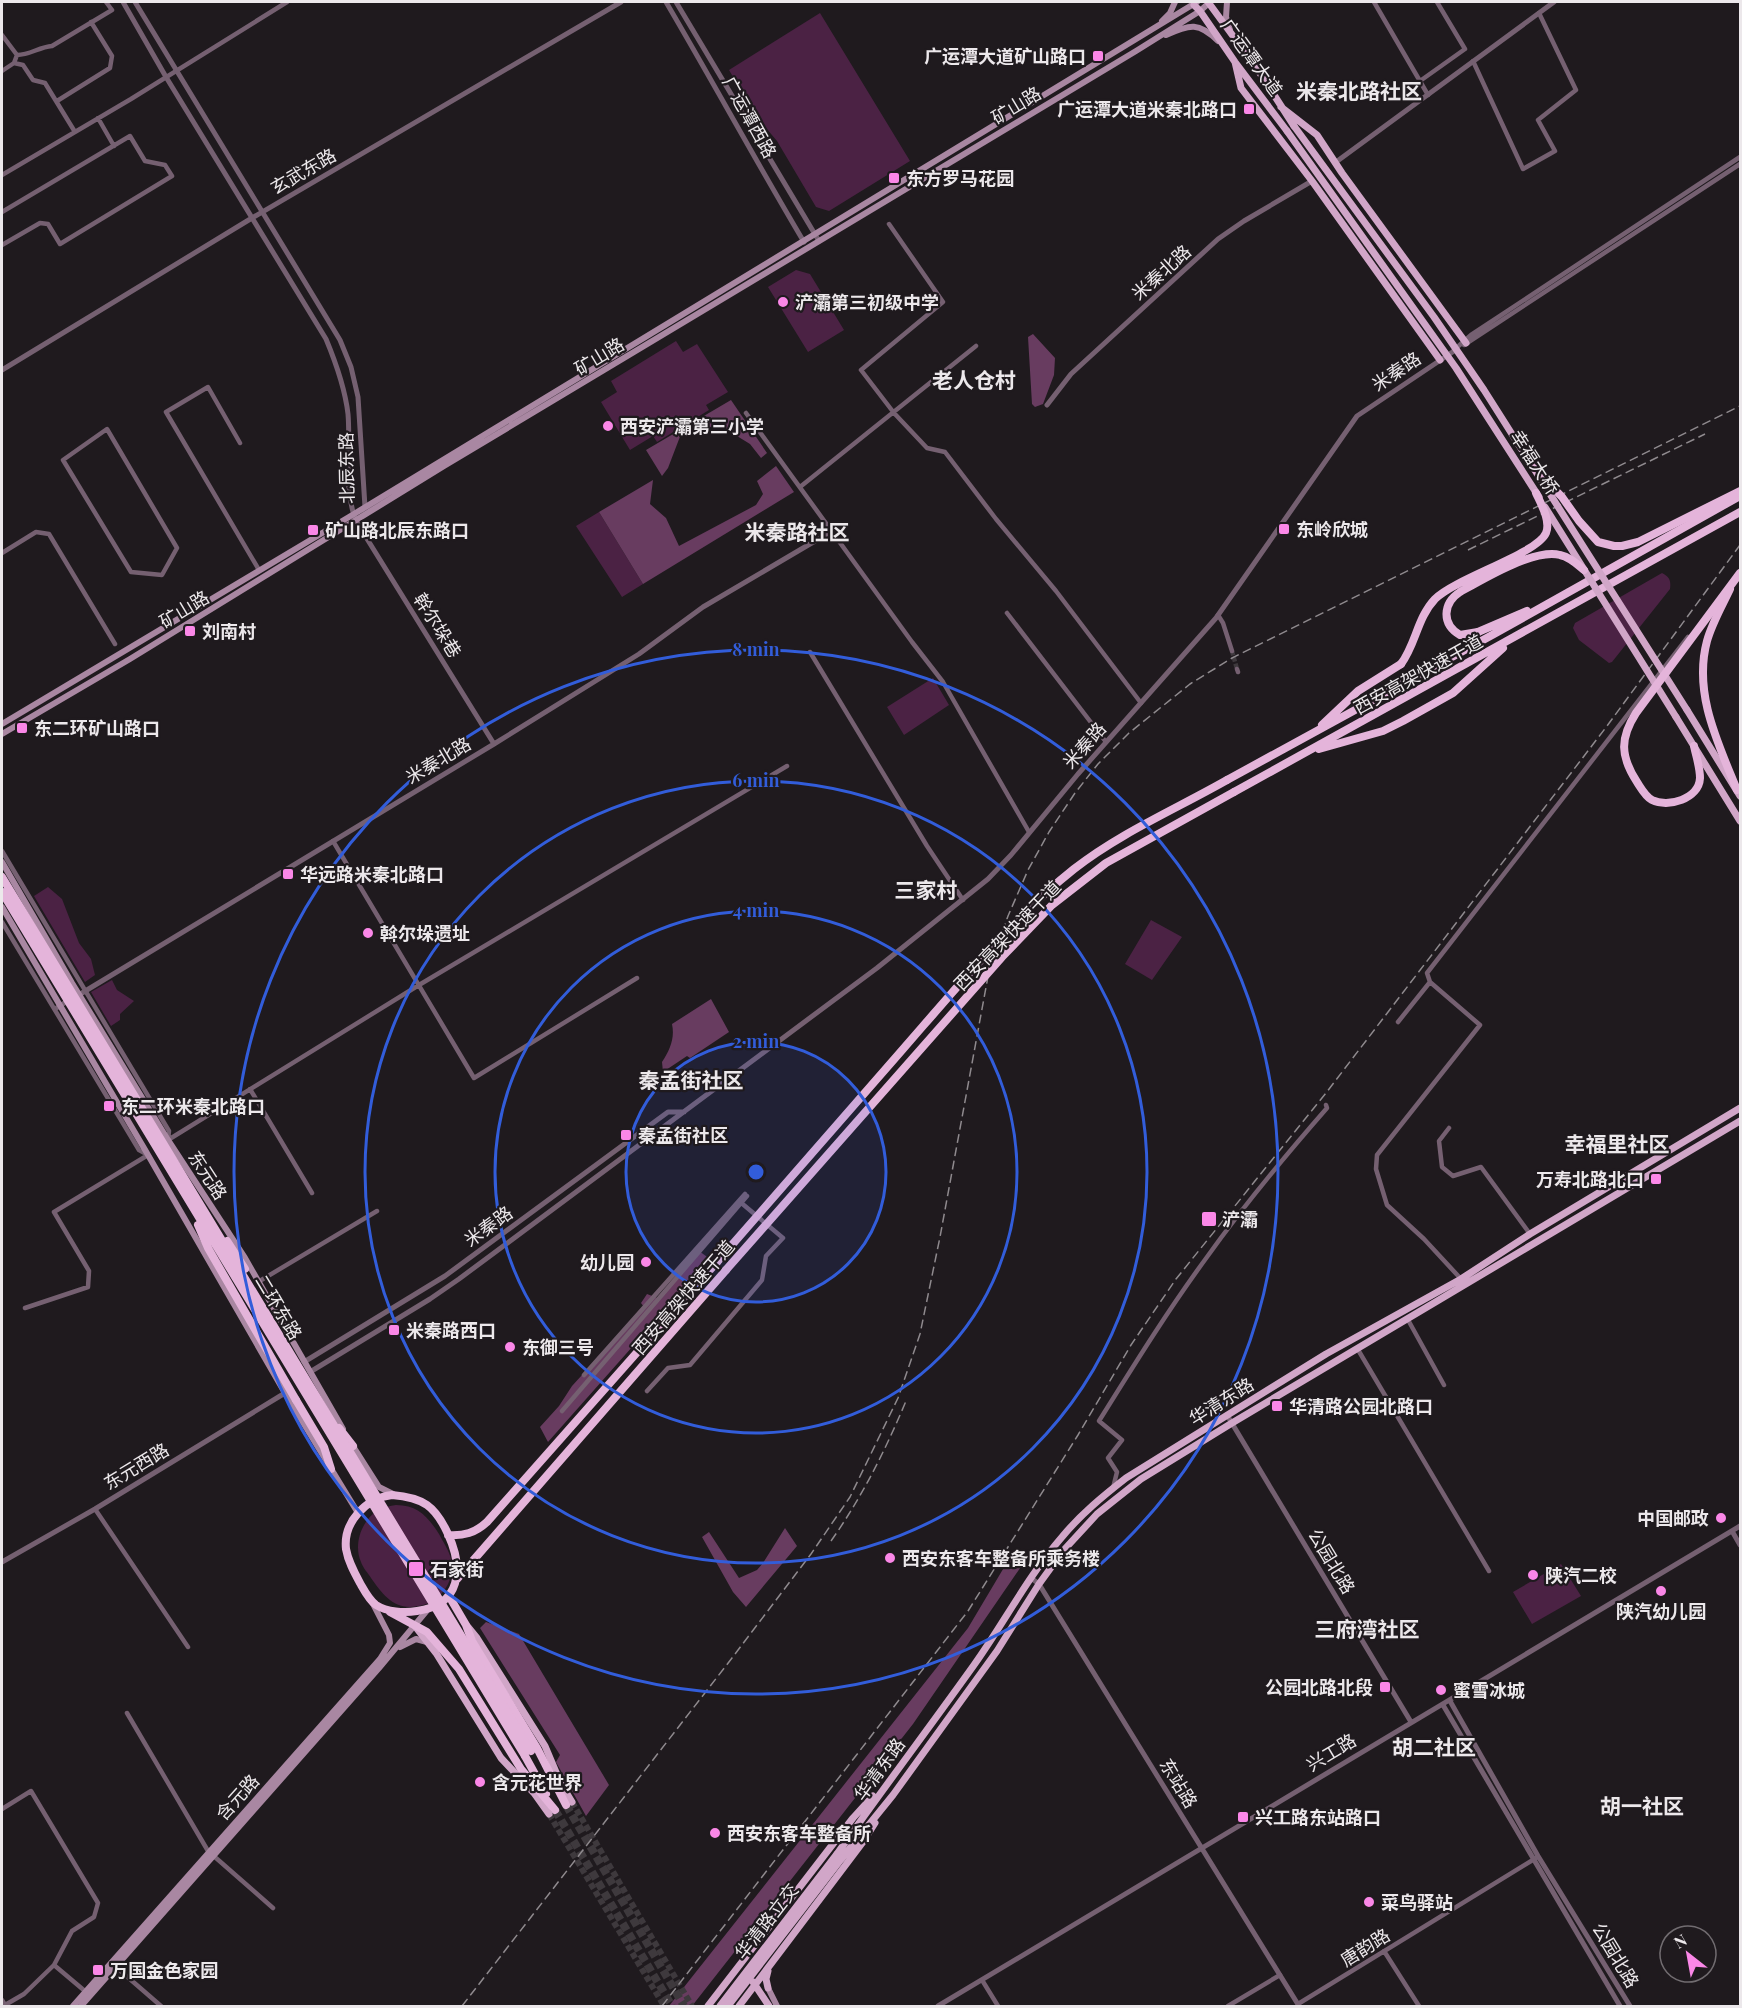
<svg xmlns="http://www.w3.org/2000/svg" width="1742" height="2008" font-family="'Playfair Display','Noto Sans SC',serif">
<rect width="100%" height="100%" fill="#1f1a1e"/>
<path fill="#4b2244" d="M820 13 910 161 829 211 816 207 777 141 756 116 729 70Z
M796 270 810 274 844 330 808 352 768 287Z
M676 341 683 352 697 344 728 392 706 405 709 410 657 442 653 436 630 450 601 402 617 392 611 381Z
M599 512 643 584 622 597 576 526Z
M1662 573C1670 577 1671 581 1670 589L1612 662 1609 663 1579 640 1573 628 1575 623Z
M933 678 949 705 904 735 887 707Z
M48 887 62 899 79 943 91 959 95 975 85 982 34 896Z
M1151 920 1182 937 1152 980 1125 964Z
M112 980 117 990 134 1001 120 1014V1020L111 1026 91 992Z
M396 1505C418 1505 428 1517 439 1534 443 1542 449 1550 451 1559 456 1581 440 1603 418 1606 395 1611 383 1595 371 1578 368 1573 363 1568 361 1562 353 1544 362 1520 378 1510 384 1507 390 1506 396 1505Z
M1561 1564 1581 1596 1532 1624 1513 1592Z"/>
<path fill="#683c60" d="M1033 334 1055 358 1054 375 1043 404 1035 407 1032 404 1028 337Z
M731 400 767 453 761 458 750 444 719 425 681 434 668 468 662 476 646 450Z
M776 466 794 492 643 584 599 512 653 480 650 504 666 518 679 546 756 505 763 494 757 481Z
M711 999 729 1032 690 1058 687 1056 663 1072 662 1062C670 1050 675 1038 672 1024Z
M699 1251 710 1259 548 1442 540 1427 559 1406 572 1386 644 1307 641 1303 647 1294 660 1299Z
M785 1528 797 1546 746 1607 733 1592 702 1537 709 1532 739 1578 757 1570 763 1563Z
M1012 1554 1027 1558 913 1724 692 2006H669L968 1628Z
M486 1622 519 1634 609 1785 586 1816 556 1762 560 1755 480 1628Z"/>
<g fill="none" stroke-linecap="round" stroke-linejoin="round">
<path stroke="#3e393d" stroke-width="4.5" stroke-dasharray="4.5 2" stroke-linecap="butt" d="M1232 651 1237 669"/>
<path stroke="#3e393d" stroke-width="6" stroke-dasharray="6 3" stroke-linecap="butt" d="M572 1802 692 2006
M549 1814 664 2006"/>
<path stroke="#3e393d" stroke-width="8" stroke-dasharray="8 4" stroke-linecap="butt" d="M566 1805 684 2006
M555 1810 672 2006"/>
<path stroke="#756071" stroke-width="4.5" d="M1374 2 1428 95
M2 35 17 55 14 63 23 65 33 80 45 83 75 132
M17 55C30 55 39 47 52 46L112 10 106 2
M1473 61 1523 169 1555 151 1538 120 1576 90 1539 13
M2 71 14 63
M1420 81 1465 49 1437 2
M57 101 110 68 112 56 91 22
M98 118 114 146
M2 175 131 99 287 2
M2 212 130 136 145 161 165 165 172 176 60 244 48 224 40 223 2 245
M889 224 943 302 861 370 894 413 927 448 945 452 996 519 1056 591 1141 703
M1464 345 1740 164
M1454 350 1471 335 1740 157
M746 413 912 642 943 682 1029 832
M107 429 177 548 162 575 131 572 63 460Z
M240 443 208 387 166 412 259 570
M800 487 976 346
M2 553 36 532 49 534 115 644
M1007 613 1106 742
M1218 615 1223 623 1232 651
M810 652 927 846 963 900
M1237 669 1238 672
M333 841 474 1078 637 978
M2 851 169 1131 168 1140
M2 922 139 1150 148 1155 54 1212 89 1271 88 1287 25 1308
M1398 1022 1430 982
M250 1089 312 1193
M1449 1128 1439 1141 1442 1167 1453 1176 1481 1167 1530 1234
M168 1140 419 985 787 766
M1461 1279 1424 1239 1387 1205 1376 1169 1377 1155 1480 1025 1430 982 1427 973 1688 637
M258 1282 377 1211
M1407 1318 1444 1385
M1357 1348 1489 1571
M584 1375 745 1194
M647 1391 668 1368 690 1365 762 1280 766 1256 783 1238 739 1201
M562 1411 747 1196
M1113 1488 1117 1472 1108 1458 1122 1440 1099 1421C1134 1365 1168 1310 1207 1257 1244 1205 1285 1156 1327 1108L1326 1105
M95 1509 188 1647
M127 1713 208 1851 273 1908
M2 1809 31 1791 98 1903 94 1917 72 1931 54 1965 24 1994 5 2005 2 2000
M1384 1951 1419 2006
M54 1965 86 1992
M116 1967 161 2006
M982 1980 998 2006
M1298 2004 1536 1858
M1228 2006 1280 1975"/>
<path stroke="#756071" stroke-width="5" d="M123 2 166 77 326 339C336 363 345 388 348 414 351 449 343 488 356 521L494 744
M135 2 340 340 351 367 358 397 365 507 363 509
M666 2C713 82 757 163 804 242
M676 2 819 241
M1336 162 1554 2
M2 370 252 218 621 2
M1047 405 1071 374 1218 239 1244 221 1312 181
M77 996 494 744 639 654 703 607 832 531
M55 1009 69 1000
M304 1362 445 1276 668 1112H684
M310 1372 430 1299 459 1279 877 968 988 879 1011 855 1078 774 1216 618 1357 416 1454 351
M1227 1415 1411 1722
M1732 1531 1740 1545
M2 1562 95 1509 285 1393
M1031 1578 1039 1584 1299 2006
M1450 1701 1538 1856 1630 2006
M1443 1705 1620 2006
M938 2006 1740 1526"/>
<path stroke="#a987a2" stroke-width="6" d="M1227 2 1226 17 1230 30
M1162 21 1170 13 1175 2
M1166 35C1190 24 1199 22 1218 41
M2 724 354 514 1197 2
M2 734 130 659 444 466 1136 51 1200 11 1210 2
M2 862 72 983 168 1140 245 1258 343 1429
M2 907 144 1148 285 1393 358 1513
M351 1443 379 1487 393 1494
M400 1647 416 1639 427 1642
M768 1988 777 2006
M73 2006 380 1659 390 1643 389 1635 372 1602
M81 2006 379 1668 429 1608"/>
<path stroke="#d1a6c8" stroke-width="7" d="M1208 2 1258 70 1294 126
M1194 5 1200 11 1235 62 1287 131
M1235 62 1241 88 1312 181 1440 360
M1281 107 1317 135 1342 173 1466 343
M1687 710 1740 796
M1676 717 1740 821
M415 1626 436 1653 501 1758 534 1793 549 1814
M468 1627 477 1638 545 1746 561 1784 572 1802
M837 1854C882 1790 929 1728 974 1665 1004 1623 1028 1576 1062 1537 1081 1514 1103 1496 1126 1478L1326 1354 1461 1279 1530 1234 1740 1108
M842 1858 893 1795 997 1651 1039 1584 1063 1551 1097 1514 1141 1479 1232 1423 1740 1121
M768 1971 766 1979 768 1988
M753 1982 769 2006
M708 2006 853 1818 873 1796
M739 2006 863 1842 875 1823"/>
<path stroke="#e4b4da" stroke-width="8" d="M1730 589C1722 606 1712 623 1707 641 1693 693 1718 743 1737 790
M1478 632 1527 611
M1322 725 1358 691 1401 664
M1319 749 1383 731 1403 721 1453 693 1503 648
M1227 780 1494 634 1740 496
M1234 792 1740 512
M296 1400 324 1447 331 1469
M339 1428 353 1446
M392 1495C404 1496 417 1498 427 1505 437 1512 443 1523 448 1534 464 1569 461 1605 417 1611 404 1613 387 1612 376 1605 369 1600 364 1590 360 1583 354 1572 348 1561 346 1549 343 1522 366 1498 392 1495Z
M448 1535C464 1536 475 1533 487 1522L717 1262
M457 1579 726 1270
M449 1596 466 1625 472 1641 537 1748 566 1805
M390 1612 427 1632 459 1669 521 1769 555 1810
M525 1756 546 1794"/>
<path stroke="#8f8a8e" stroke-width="1.5" stroke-dasharray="9 4.5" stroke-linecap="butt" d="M1468 550 1705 434
M831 1541C862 1497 885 1451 906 1401
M462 2006 732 1658 811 1554 850 1497 898 1398 920 1334 940 1237 989 971 1008 916 1028 870 1049 832 1075 793 1098 764 1129 733 1190 684 1232 658 1740 406
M662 2006 968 1611 1078 1435 1131 1345 1176 1279 1326 1093 1607 726 1740 545"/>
<path stroke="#d1a6c8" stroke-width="7" d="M1294 126 1434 317 1484 390 1687 710
M1287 131 1456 368 1539 497
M1545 507 1676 717
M720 2006 837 1854
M728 2006 842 1858"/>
<path stroke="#e4b4da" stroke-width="8" d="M1535 469 1562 497 1579 521 1598 542 1614 546H1622L1638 542 1740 491
M1478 632 1460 635C1441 624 1443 603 1460 592 1483 579 1535 548 1560 555 1570 557 1577 564 1584 570
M1401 664C1416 644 1417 618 1435 599 1456 578 1537 554 1546 533 1551 521 1541 504 1536 493
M1694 746C1696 756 1700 767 1700 778 1699 799 1668 808 1652 800 1645 796 1641 788 1637 782 1620 756 1620 738 1636 713L1740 573
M2 877 531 1751
M2 892 525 1756
M198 1225 208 1248 296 1400
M227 1241 245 1269
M717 1262C786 1183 855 1105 923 1026 971 972 1017 914 1074 869 1120 833 1176 809 1227 780
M726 1270 1002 957 1052 905 1106 863 1234 792"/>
</g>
<circle cx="756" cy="1172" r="130" fill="#325dda" fill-opacity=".12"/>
<g fill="none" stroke="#325dda" stroke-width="3">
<circle cx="756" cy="1172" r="130"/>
<circle cx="756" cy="1172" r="261"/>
<circle cx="756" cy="1172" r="391"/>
<circle cx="756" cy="1172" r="522"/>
</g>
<g fill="#fa87e7" stroke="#1f1a1e" stroke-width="2">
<rect x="1092" y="50" width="12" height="12" rx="3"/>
<rect x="1243" y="103" width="12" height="12" rx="3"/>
<rect x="888" y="172" width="12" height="12" rx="3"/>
<circle cx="783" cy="302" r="6"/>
<circle cx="608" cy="426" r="6"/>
<rect x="1278" y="523" width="12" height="12" rx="3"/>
<rect x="307" y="524" width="12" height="12" rx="3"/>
<rect x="184" y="625" width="12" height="12" rx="3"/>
<rect x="16" y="722" width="12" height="12" rx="3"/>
<rect x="282" y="868" width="12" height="12" rx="3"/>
<circle cx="368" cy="933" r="6"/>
<rect x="103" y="1100" width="12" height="12" rx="3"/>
<rect x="620" y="1129" width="12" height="12" rx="3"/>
<rect x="1650" y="1173" width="12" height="12" rx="3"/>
<rect x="1201" y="1211" width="16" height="16" rx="3"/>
<circle cx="646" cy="1262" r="6"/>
<rect x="388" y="1324" width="12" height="12" rx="3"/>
<circle cx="510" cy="1347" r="6"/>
<rect x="1271" y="1400" width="12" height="12" rx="3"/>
<circle cx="1721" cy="1518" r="6"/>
<circle cx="890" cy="1558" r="6"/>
<rect x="408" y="1561" width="16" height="16" rx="3"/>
<circle cx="1533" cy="1575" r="6"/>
<circle cx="1661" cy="1591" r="6"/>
<rect x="1379" y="1681" width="12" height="12" rx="3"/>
<circle cx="1441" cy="1690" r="6"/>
<circle cx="480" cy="1782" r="6"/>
<rect x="1237" y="1811" width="12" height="12" rx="3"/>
<circle cx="715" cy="1833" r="6"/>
<circle cx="1369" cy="1902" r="6"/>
<rect x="92" y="1964" width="12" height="12" rx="3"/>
</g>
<g text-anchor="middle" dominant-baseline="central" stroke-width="4.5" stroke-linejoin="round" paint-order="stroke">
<g font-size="18" font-weight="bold" fill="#ece8eb" stroke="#1f1a1e" text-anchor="start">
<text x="1086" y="56" text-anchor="end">广运潭大道矿山路口</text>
<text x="1237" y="109" text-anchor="end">广运潭大道米秦北路口</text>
<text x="906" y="178">东方罗马花园</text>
<text x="795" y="302">浐灞第三初级中学</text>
<text x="620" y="426">西安浐灞第三小学</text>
<text x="1296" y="529">东岭欣城</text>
<text x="325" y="530">矿山路北辰东路口</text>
<text x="202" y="631">刘南村</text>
<text x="34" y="728">东二环矿山路口</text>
<text x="300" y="874">华远路米秦北路口</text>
<text x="380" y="933">斡尔垛遗址</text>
<text x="121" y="1106">东二环米秦北路口</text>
<text x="638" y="1135">秦孟街社区</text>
<text x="1644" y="1179" text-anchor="end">万寿北路北口</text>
<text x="1222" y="1219">浐灞</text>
<text x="634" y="1262" text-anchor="end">幼儿园</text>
<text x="406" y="1330">米秦路西口</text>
<text x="522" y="1347">东御三号</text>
<text x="1289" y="1406">华清路公园北路口</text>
<text x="1709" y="1518" text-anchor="end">中国邮政</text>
<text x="902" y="1558">西安东客车整备所乘务楼</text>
<text x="430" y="1569">石家街</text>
<text x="1545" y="1575">陕汽二校</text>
<text x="1661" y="1611" text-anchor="middle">陕汽幼儿园</text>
<text x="1373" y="1687" text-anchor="end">公园北路北段</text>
<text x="1453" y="1690">蜜雪冰城</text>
<text x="492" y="1782">含元花世界</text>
<text x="1255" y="1817">兴工路东站路口</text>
<text x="727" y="1833">西安东客车整备所</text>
<text x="1381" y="1902">菜鸟驿站</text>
<text x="110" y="1970">万国金色家园</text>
</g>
<g font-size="18" fill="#ece8eb" stroke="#1f1a1e">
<text transform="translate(1252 57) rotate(54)">广运潭大道</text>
<text transform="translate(1016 105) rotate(-31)">矿山路</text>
<text transform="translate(750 117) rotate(61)">广运潭西路</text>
<text transform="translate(303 171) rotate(-30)">玄武东路</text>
<text transform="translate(1161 272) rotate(-42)">米秦北路</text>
<text transform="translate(599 356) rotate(-31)">矿山路</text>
<text transform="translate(1396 371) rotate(-34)">米秦路</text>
<text transform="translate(1535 462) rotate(57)">幸福大桥</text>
<text transform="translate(346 468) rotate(-91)">北辰东路</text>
<text transform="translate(184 609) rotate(-31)">矿山路</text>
<text transform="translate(438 625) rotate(58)">幹尔垛巷</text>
<text transform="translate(1418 674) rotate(-29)">西安高架快速干道</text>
<text transform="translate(1084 745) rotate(-49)">米秦路</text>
<text transform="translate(438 760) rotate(-31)">米秦北路</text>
<text transform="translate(1007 935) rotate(-46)">西安高架快速干道</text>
<text transform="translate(208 1175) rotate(57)">东元路</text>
<text transform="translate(488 1226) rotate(-36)">米秦路</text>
<text transform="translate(683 1297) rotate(-49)">西安高架快速干道</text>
<text transform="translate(279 1307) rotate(59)">二环东路</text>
<text transform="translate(1221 1401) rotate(-32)">华清东路</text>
<text transform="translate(136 1466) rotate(-31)">东元西路</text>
<text transform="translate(1332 1561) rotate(59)">公园北路</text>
<text transform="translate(1331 1752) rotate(-31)">兴工路</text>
<text transform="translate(879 1769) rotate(-54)">华清东路</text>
<text transform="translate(1179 1783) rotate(59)">东站路</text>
<text transform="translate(237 1797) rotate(-48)">含元路</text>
<text transform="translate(766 1921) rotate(-52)">华清路立交</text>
<text transform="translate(1365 1947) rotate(-32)">唐韵路</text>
<text transform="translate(1616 1955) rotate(59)">公园北路</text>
</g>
<g font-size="21" font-weight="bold" fill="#ece8eb" stroke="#1f1a1e">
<text x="1359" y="90">米秦北路社区</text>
<text x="974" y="379">老人仓村</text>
<text x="797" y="531">米秦路社区</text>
<text x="926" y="889">三家村</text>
<text x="691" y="1079">秦孟街社区</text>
<text x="1617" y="1143">幸福里社区</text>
<text x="1367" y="1628">三府湾社区</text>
<text x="1434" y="1746">胡二社区</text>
<text x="1642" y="1805">胡一社区</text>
</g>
</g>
<circle cx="756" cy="1172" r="9" fill="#325dda" stroke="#1f1a1e" stroke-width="3"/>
<g font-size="18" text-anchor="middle" font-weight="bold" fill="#325dda" stroke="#1f1a1e" stroke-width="4.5" stroke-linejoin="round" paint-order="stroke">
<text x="756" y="656">8 min</text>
<text x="756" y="787">6 min</text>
<text x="756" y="917">4 min</text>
<text x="756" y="1048">2 min</text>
</g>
<rect width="1742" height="2008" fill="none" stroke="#ece8eb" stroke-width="6"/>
<g transform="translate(1688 1954) rotate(329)"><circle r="28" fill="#1f1a1e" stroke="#716c70" stroke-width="1.5"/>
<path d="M0-4.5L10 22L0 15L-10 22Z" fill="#fa87e7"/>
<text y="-9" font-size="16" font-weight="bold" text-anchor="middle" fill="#ece8eb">N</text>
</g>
</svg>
